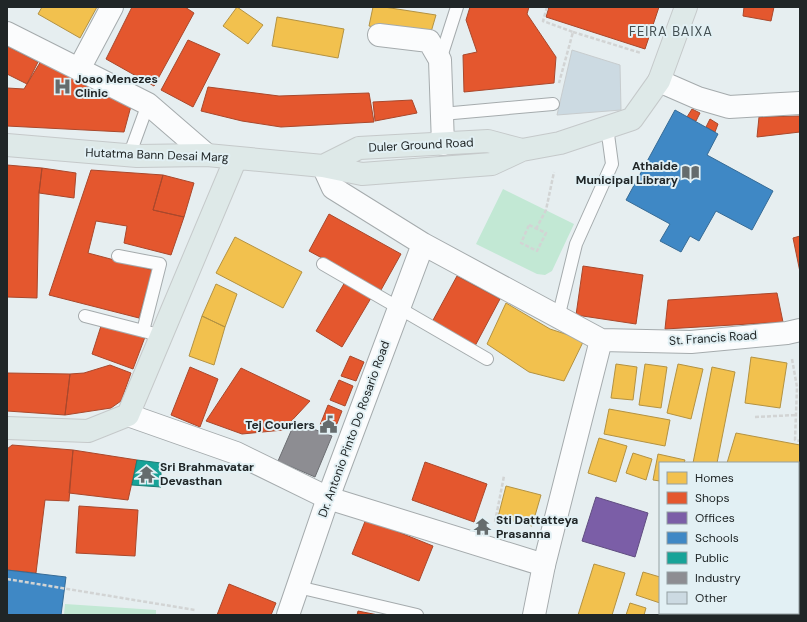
<svg xmlns="http://www.w3.org/2000/svg" width="807" height="622" font-family="'DM Sans',sans-serif">
<rect width="100%" height="100%" fill="#e6eef0"/>
<path fill="#c2e8d4" d="M503 189 574 224 552 271 545 275 537 274 476 244Z
M65 604 156 610V615H64Z"/>
<path fill="#f2c14e" stroke="#b39242" d="M42 7H97L80 38 38 14Z
M237 7 263 25 248 44 223 26Z
M373 7H384L436 15 429 39 369 26Z
M277 17 344 29 338 58 272 46Z
M235 237 302 272 283 308 216 273Z
M216 284 237 294 225 327 202 316Z
M506 303 550 329 584 340 564 381 529 372 487 344Z
M202 316 225 327 214 365 189 356Z
M751 357 787 363 780 408 745 403Z
M616 364 637 367 633 400 611 398Z
M645 364 667 367 661 408 639 405Z
M678 364 703 369 691 419 667 413Z
M712 367 735 372 717 463H693Z
M609 409 670 420 665 446 604 434Z
M736 433 800 445V487L798 486V463H727Z
M599 438 627 446 616 482 588 473Z
M633 453 652 459 646 480 626 473Z
M658 454 685 460 684 463H660V481L653 480Z
M506 486 541 495 532 526 498 517Z
M798 498H800V550H798Z
M798 562H800L798 600Z
M594 564 625 573 612 615H578Z
M643 572 660 577V603L636 595Z
M630 603 646 608 644 615H626Z"/>
<path fill="#e4572e" stroke="#a9482c" d="M132 7H185L194 13 154 86 106 59Z
M470 7H529L527 14 556 57 554 83 464 92 463 55 477 52 466 20Z
M549 7H659L645 49 546 17Z
M744 7H774L771 21 743 16Z
M188 40 220 54 193 107 161 90Z
M7 46 38 62 27 84 7 74Z
M41 61 131 106 124 132 7 126V88L24 89Z
M208 87 279 96 369 93 374 122 281 127 242 121 201 111Z
M412 100 417 113 375 121 373 102Z
M692 109 700 113 696 121 687 117Z
M800 116V132L757 137 759 117Z
M710 119 718 124 715 132 706 127Z
M7 165 42 168 39 193 37 298 7 297Z
M42 168 76 173 74 198 39 193Z
M91 170 163 175 153 210 184 217 171 255 124 243 127 226 96 221 88 253 152 270 139 318 49 295Z
M163 175 194 183 184 217 153 210Z
M329 214 401 254 381 290 309 251Z
M800 236V272L793 238Z
M583 266 643 275 636 324 576 315Z
M457 276 500 299 475 346 432 322Z
M348 277 374 293 342 347 316 331Z
M777 293 783 322 665 329 668 300Z
M101 326 145 337 133 369 92 354Z
M350 356 364 362 356 381 341 376Z
M110 365 131 373 121 401 111 408 65 415 70 374 84 373Z
M190 367 218 379 200 427 171 415Z
M241 368 310 401 283 430 242 434 206 421Z
M7 373 70 374 65 415 7 411Z
M339 380 353 386 345 406 330 400Z
M328 405 342 411 334 431 320 425Z
M12 445 73 450 69 501 45 500 36 573 7 570V449Z
M73 450 137 460 128 500 69 493Z
M425 462 487 484 474 522 412 500Z
M79 506 138 510 135 556 76 553Z
M366 519 433 546 419 581 352 554Z
M229 584 276 603 271 615H217Z
M358 611 378 615H357Z"/>
<path fill="#7b5ea7" stroke="#604d81" d="M596 497 648 513 635 557 582 541Z"/>
<path fill="#3f88c5" stroke="#366b96" d="M675 110 718 134 707 155 773 191 752 230 716 211 699 241 690 236 681 252 660 241 670 224 626 200Z
M7 570 66 577 61 615H7Z"/>
<path fill="#17a398" stroke="#1a7e76" d="M137 460 161 463V487L132 485Z"/>
<path fill="#8d8d92" stroke="#6c6e72" d="M295 422 332 436 315 477 278 461Z"/>
<path fill="#ccdae2" stroke="#c7ccce" d="M572 50 620 65 621 110 557 115Z"/>
<g fill="none" stroke-linecap="round" stroke-linejoin="round">
<defs>
<path id="service" d="M440 60 457 7
M442 114 553 104
M129 156 148 104
M118 256 160 264 143 331
M323 264 487 359
M85 316 151 333
M558 318 576 244 612 164 607 127
M298 587 417 615"/>
<path id="minor" d="M379 35 429 41 440 60 443 144
M79 69 112 7
M128 415 236 453 328 498 544 565"/>
<path id="tertiary" d="M7 33 148 104 207 155
M659 81 698 98 729 107 800 103
M323 166 333 188 423 244 601 340 691 342 787 333 800 330
M288 615 328 498 423 244
M534 615 544 565 601 340"/>
<path id="primary" d="M7 145 137 156 207 155 323 166 362 174 492 164 522 150 560 143 632 119 659 81 686 7
M323 166 359 148 488 141 522 150
M7 428 88 431 128 415 236 158"/>
</defs>
<use href="#service" stroke="#a5abad" stroke-width="14"/>
<use href="#minor" stroke="#a5abad" stroke-width="24"/>
<use href="#tertiary" stroke="#a5abad" stroke-width="24"/>
<use href="#primary" stroke="#c5c9ca" stroke-width="24"/>
<path stroke="#d2d4d4" stroke-width="2.5" stroke-dasharray="4 2" stroke-linecap="butt" d="M547 7 543 21 573 32 559 83
M573 32 641 53
M529 225 546 233 537 251 521 243Z
M536 229 546 210 554 172
M792 359 797 387 795 440 800 441
M755 417 796 415
M495 522 504 476
M7 579 195 610"/>
<use href="#service" stroke="#fbfcfd" stroke-width="12"/>
<use href="#minor" stroke="#fbfcfd" stroke-width="22"/>
<use href="#tertiary" stroke="#fbfcfd" stroke-width="22"/>
<use href="#primary" stroke="#dee9e8" stroke-width="22"/>
</g>
<defs>
<symbol id="hospital-bare" viewBox="-9 -9 18 18"><path d="M-5-5h3v3.5h4V-5h3V5h-3V1.5h-4V5h-3Z" fill="#656c6d" stroke="#e2f0f4" stroke-width="2.5" paint-order="stroke"/></symbol>
<symbol id="library-bare" viewBox="-9 -9 18 18"><path d="M-6-4Q-3-5.5-.7-3.5V5Q-3 3-6 4ZM6-4Q3-5.5 .7-3.5V5Q3 3 6 4Z" fill="#656c6d" stroke="#e2f0f4" stroke-width="2.5" paint-order="stroke"/></symbol>
<symbol id="civic-bare" viewBox="-9 -9 18 18"><path d="M-.6-6.5H3V-4.5H.6V-3L4-1V1h2V6H-6V1h2V-1L-.6-3ZM-1.2 2.5V6h2.4V2.5Z" fill="#656c6d" stroke="#e2f0f4" stroke-width="2.5" paint-order="stroke"/></symbol>
<symbol id="temple-bare" viewBox="-9 -9 18 18"><path d="M0-6L5-2H3V0L6.5 2.5H4V6H1.5V3h-3V6H-4V2.5H-6.5L-3 0V-2H-5Z" fill="#656c6d" stroke="#e2f0f4" stroke-width="2.5" paint-order="stroke"/></symbol>
</defs>
<g fill-rule="evenodd">
<use href="#hospital-bare" x="50" y="74" width="25" height="25"/>
<use href="#library-bare" x="678" y="160" width="25" height="25"/>
<use href="#civic-bare" x="316" y="412" width="25" height="25"/>
<use href="#temple-bare" x="134" y="462" width="25" height="25"/>
<use href="#temple-bare" x="470" y="514" width="25" height="25"/>
</g>
<g text-anchor="middle" dominant-baseline="central" stroke-width="4" stroke-linejoin="round" paint-order="stroke">
<g font-size="12" font-weight="bold" fill="#202627" stroke="#e2f0f4" text-anchor="start">
<text x="75" y="79">Joao Menezes<tspan x="75" dy="14">Clinic</tspan></text>
<text x="678" y="166" text-anchor="end">Athaide<tspan x="678" dy="14">Municipal Library</tspan></text>
<text x="315" y="425" text-anchor="end">Tej Couriers</text>
<text x="160" y="467">Sri Brahmavatar<tspan x="160" dy="14">Devasthan</tspan></text>
<text x="496" y="520">Sti Dattatteya<tspan x="496" dy="14">Prasanna</tspan></text>
</g>
<g font-size="12" fill="#202627" stroke="#e2f0f4">
<text transform="translate(421 145) rotate(-3)">Duler Ground Road</text>
<text transform="translate(157 155) rotate(2)">Hutatma Bann Desai Marg</text>
<text transform="translate(713 338) rotate(-4)">St. Francis Road</text>
<text transform="translate(354 429) rotate(-70)">Dr. Antonio Pinto Do Rosario Road</text>
</g>
<g font-size="13" letter-spacing="1" fill="#434f52" stroke="#e2f0f4">
<text x="671" y="31">FEIRA BAIXA</text>
</g>
</g>
<rect width="807" height="622" fill="none" stroke="#202627" stroke-width="16"/>
<rect x="659" y="462" width="140" height="152" fill="#e2f0f4" stroke="#949fa2"/>
<rect x="667" y="472" width="20" height="12" fill="#f2c14e" stroke="#949fa2"/>
<text x="695" y="482" font-size="12" fill="#202627">Homes</text>
<rect x="667" y="492" width="20" height="12" fill="#e4572e" stroke="#949fa2"/>
<text x="695" y="502" font-size="12" fill="#202627">Shops</text>
<rect x="667" y="512" width="20" height="12" fill="#7b5ea7" stroke="#949fa2"/>
<text x="695" y="522" font-size="12" fill="#202627">Offices</text>
<rect x="667" y="532" width="20" height="12" fill="#3f88c5" stroke="#949fa2"/>
<text x="695" y="542" font-size="12" fill="#202627">Schools</text>
<rect x="667" y="552" width="20" height="12" fill="#17a398" stroke="#949fa2"/>
<text x="695" y="562" font-size="12" fill="#202627">Public</text>
<rect x="667" y="572" width="20" height="12" fill="#8d8d92" stroke="#949fa2"/>
<text x="695" y="582" font-size="12" fill="#202627">Industry</text>
<rect x="667" y="592" width="20" height="12" fill="#ccdae2" stroke="#949fa2"/>
<text x="695" y="602" font-size="12" fill="#202627">Other</text>
</svg>
